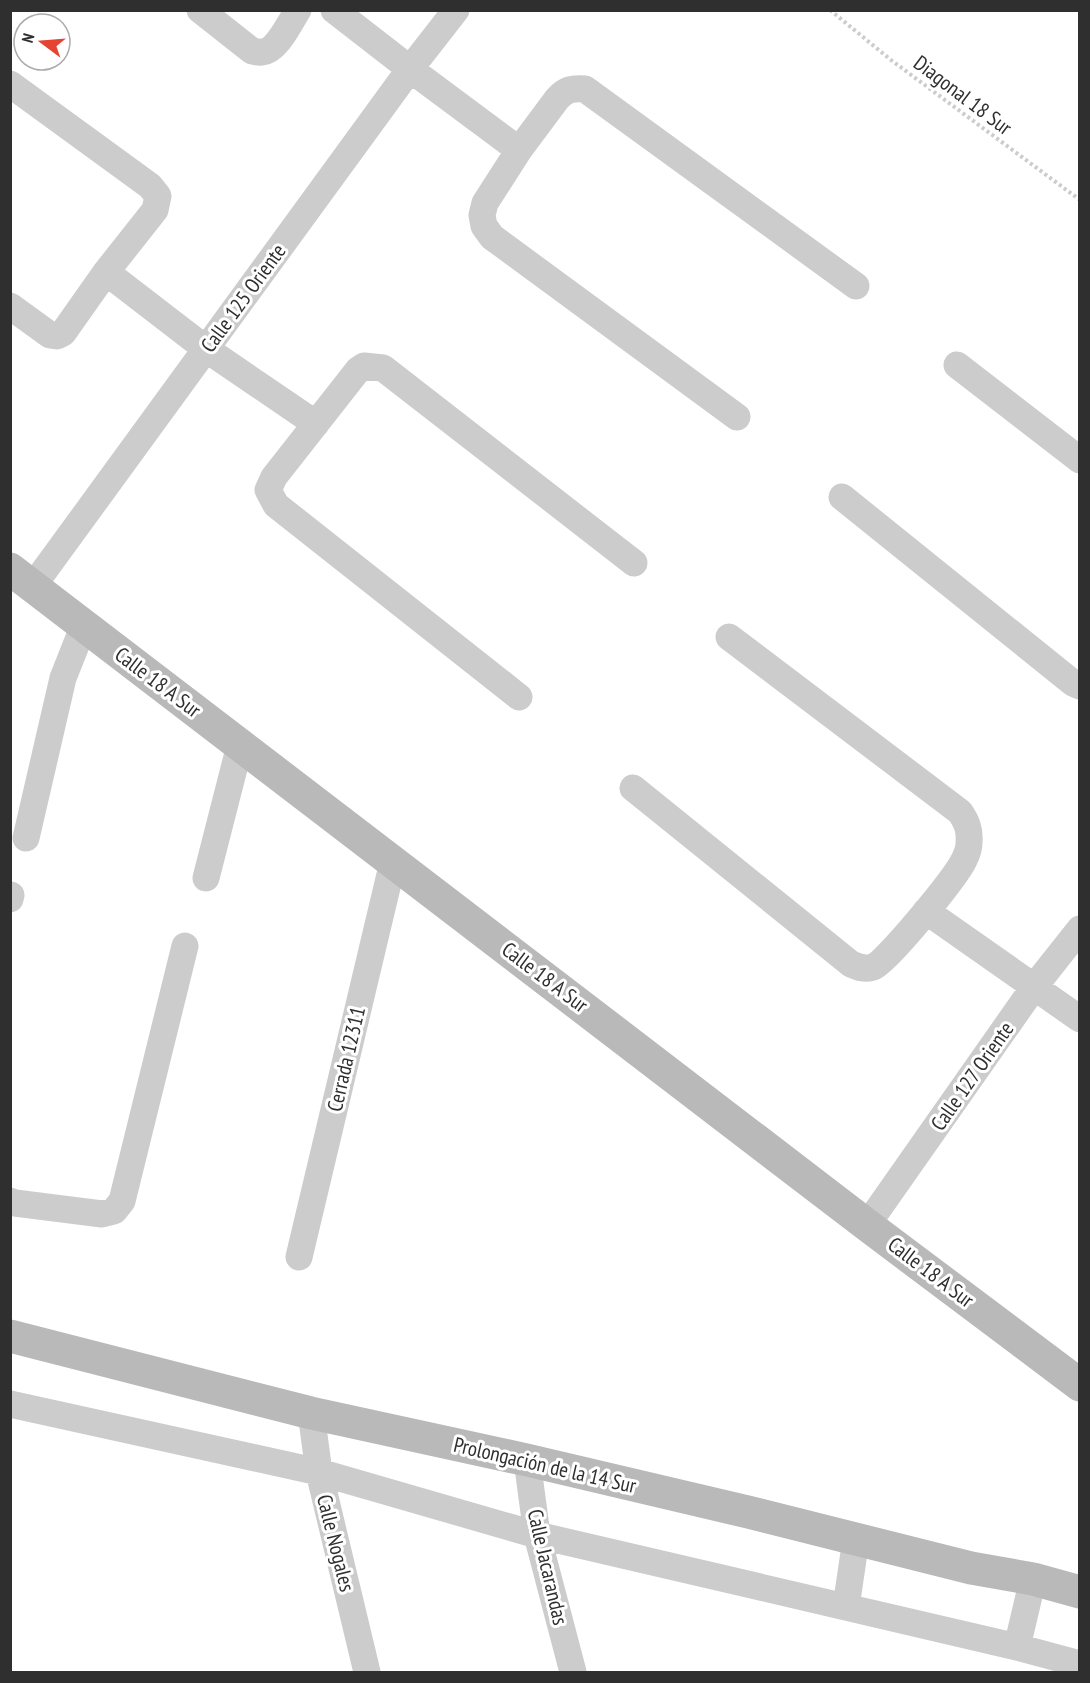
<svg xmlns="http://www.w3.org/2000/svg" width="1090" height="1683" font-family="'PT Sans Narrow',sans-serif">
<rect width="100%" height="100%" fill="#fff"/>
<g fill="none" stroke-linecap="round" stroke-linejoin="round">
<path stroke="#ccc" stroke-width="4" stroke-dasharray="3 3" stroke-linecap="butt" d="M830 10 891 60 1080 200"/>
<path stroke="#ccc" stroke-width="27" d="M200 10 252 51C255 51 258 53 262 52 277 51 290 22 298 10
M334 10 410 69 519 150
M10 84 150 186 158 196 155 210 106 272 63 333 57 336 50 335 10 306
M106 272 206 349 316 424
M957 365 1080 460
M737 417 492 237 484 226 482 215 485 203 519 150 557 99C566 89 572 88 585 89L856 286
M842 497 1073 683 1080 686
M33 586 410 69 456 10
M519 697 276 505 268 490 274 477 358 370 364 366 383 368 634 563
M633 788 851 964C858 967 865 970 873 967 887 962 956 877 964 860 966 856 969 848 969 843 970 830 967 822 960 812L729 637
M26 838 63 678 84 625
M206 878 240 745
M10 899 11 895
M926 911 1080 1019
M10 1201 15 1203 102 1214 114 1211 122 1201 185 946
M867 1225 1034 987 1080 929
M299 1257 393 862
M10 1404 319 1472 537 1535 1017 1647 1080 1664
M311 1413 319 1472 367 1672
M527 1460 537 1535 573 1672
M846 1607 856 1539
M1017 1647 1033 1579"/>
<path stroke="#b9b9b9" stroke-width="33" d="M10 569 867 1225 1080 1385
M10 1336 311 1413 527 1460 748 1512 971 1568 1033 1579 1080 1592"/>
</g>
<g text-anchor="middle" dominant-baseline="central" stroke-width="6" stroke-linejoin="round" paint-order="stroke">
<g font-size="21" fill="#2f2f2f" stroke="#fff">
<text transform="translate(963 95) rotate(37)">Diagonal 18 Sur</text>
<text transform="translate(243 298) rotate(-54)">Calle 125 Oriente</text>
<text transform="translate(158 682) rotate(37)">Calle 18 A Sur</text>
<text transform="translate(545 977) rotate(37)">Calle 18 A Sur</text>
<text transform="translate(346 1059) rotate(-77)">Cerrada 12311</text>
<text transform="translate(972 1076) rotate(-55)">Calle 127 Oriente</text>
<text transform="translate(931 1272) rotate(37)">Calle 18 A Sur</text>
<text transform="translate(545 1465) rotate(13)">Prolongación de la 14 Sur</text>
<text transform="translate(336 1543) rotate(76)">Calle Nogales</text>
<text transform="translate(548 1567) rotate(77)">Calle Jacarandas</text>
</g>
</g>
<rect width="1090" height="1683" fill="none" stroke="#2f2f2f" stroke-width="24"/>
<g transform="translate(42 42) rotate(286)"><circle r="28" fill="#ffffff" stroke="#acacac" stroke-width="1.5"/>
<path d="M0-4.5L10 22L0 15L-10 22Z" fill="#e54432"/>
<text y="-9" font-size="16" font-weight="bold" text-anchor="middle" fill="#2f2f2f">N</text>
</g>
</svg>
